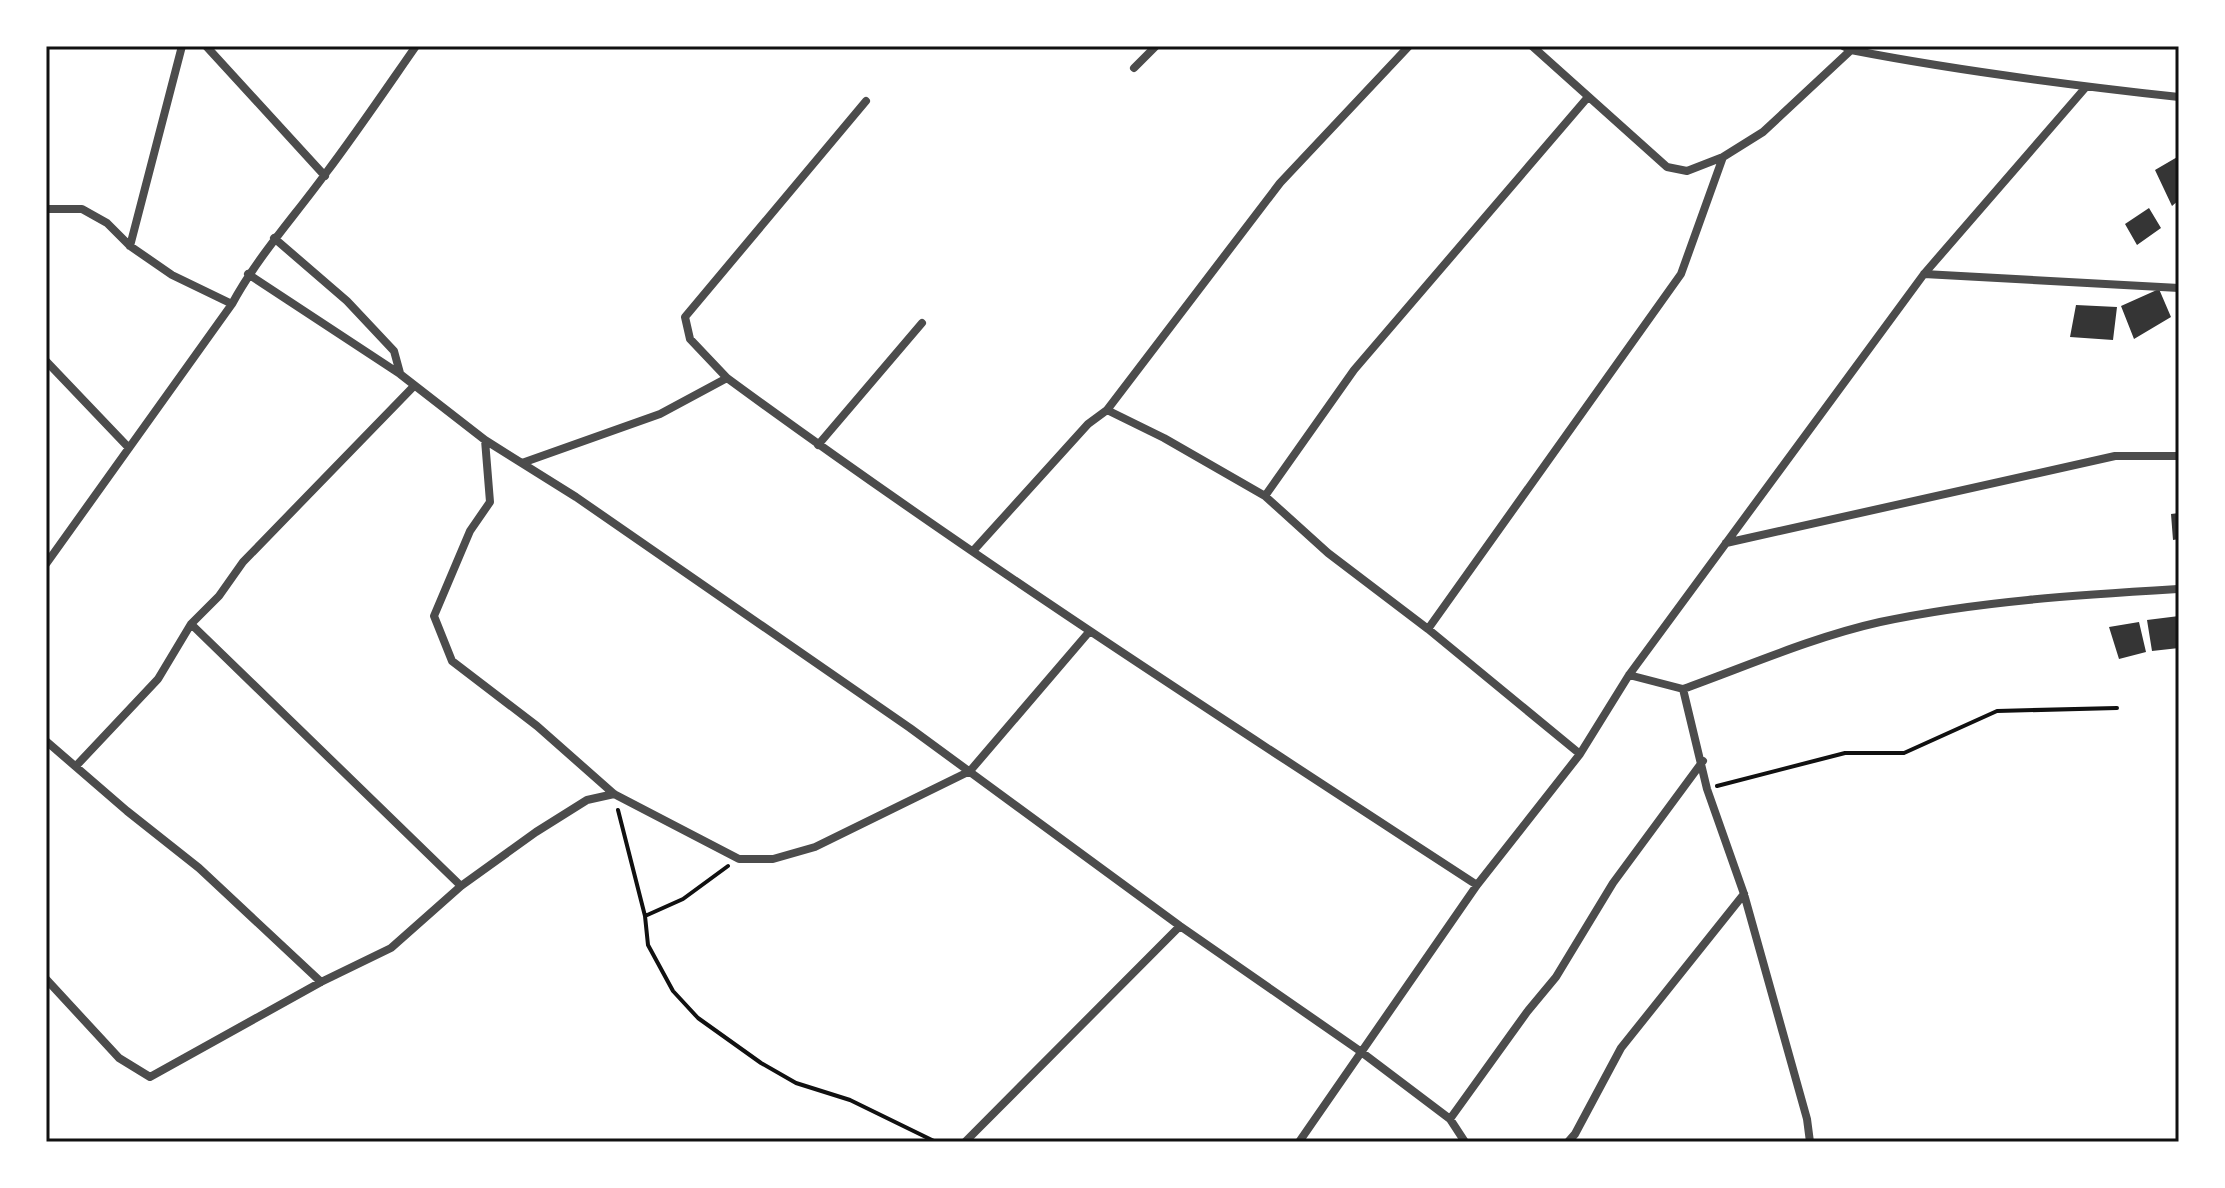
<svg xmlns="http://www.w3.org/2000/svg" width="2225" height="1188" font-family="Cabin,sans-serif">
<rect width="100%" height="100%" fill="#fff"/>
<path fill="#353535" d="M2179 156V200L2172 206 2155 170Z
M2149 208 2161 228 2137 245 2125 224Z
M2159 289 2171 317 2134 339 2121 306Z
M2076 305 2117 307 2113 340 2070 337Z
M2179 513V539L2173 540 2171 514Z
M2179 616V648L2152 651 2147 620Z
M2139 622 2146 652 2119 659 2109 627Z"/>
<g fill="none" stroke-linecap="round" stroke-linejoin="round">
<path stroke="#111" stroke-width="4" d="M1717 786 1845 753H1904L1997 711 2117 708
M618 810 645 916 648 945 673 991 698 1018 761 1063 796 1083 850 1100 936 1142
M645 916 683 899 728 866"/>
<path stroke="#4c4c4c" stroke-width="8" d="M206 46 325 176
M1532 46 1667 167 1687 171 1723 157 1763 132 1851 50
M1843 46 1851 50C1959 71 2069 85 2179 97
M1134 68 1156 46
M46 209H82L107 223 130 246 172 275 232 304
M274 238 347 301 394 351 400 373
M130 246 182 46
M248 274 400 374 485 440 576 497 910 728 1180 926 1360 1051 1450 1119
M1924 274 2179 288
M46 361 129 448
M727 378 690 339 685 317 866 101
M1107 410 1280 183 1409 46
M485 440 490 502 470 531 434 616 452 661 537 726 614 794 739 859H773L815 847 970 771 1089 632
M818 445 922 323
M522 463 660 414 727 378C971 557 1224 720 1477 885
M1265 496 1354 370 1588 97
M1726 543 2115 456H2179
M973 551 1088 424 1107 410 1164 438 1265 496 1328 553 1428 629 1580 754
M46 564 232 304C258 256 294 217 326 173 357 132 386 89 416 46
M191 624 461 886
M1428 629 1681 274 1723 157
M1629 675 1683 689 1707 789 1744 894 1807 1119 1810 1142
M1683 689C1747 666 1813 637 1880 622 1978 601 2079 595 2179 589
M46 741 127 811 199 868 321 982
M76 766 158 679 191 624 219 596 243 562 414 386
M46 979 119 1058 150 1077 321 982 391 948 461 886 536 832 587 800 614 794
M965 1142 1180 926
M1299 1142 1477 885 1580 754 1629 675 1924 274 2086 87
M1465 1142 1450 1119 1527 1012 1556 977 1613 883 1703 761
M1568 1142 1575 1134 1621 1048 1744 894"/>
</g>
<rect width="2225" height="1188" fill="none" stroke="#ffffff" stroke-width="96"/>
<rect x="48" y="48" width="2129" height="1092" fill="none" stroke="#111" stroke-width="3"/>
</svg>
